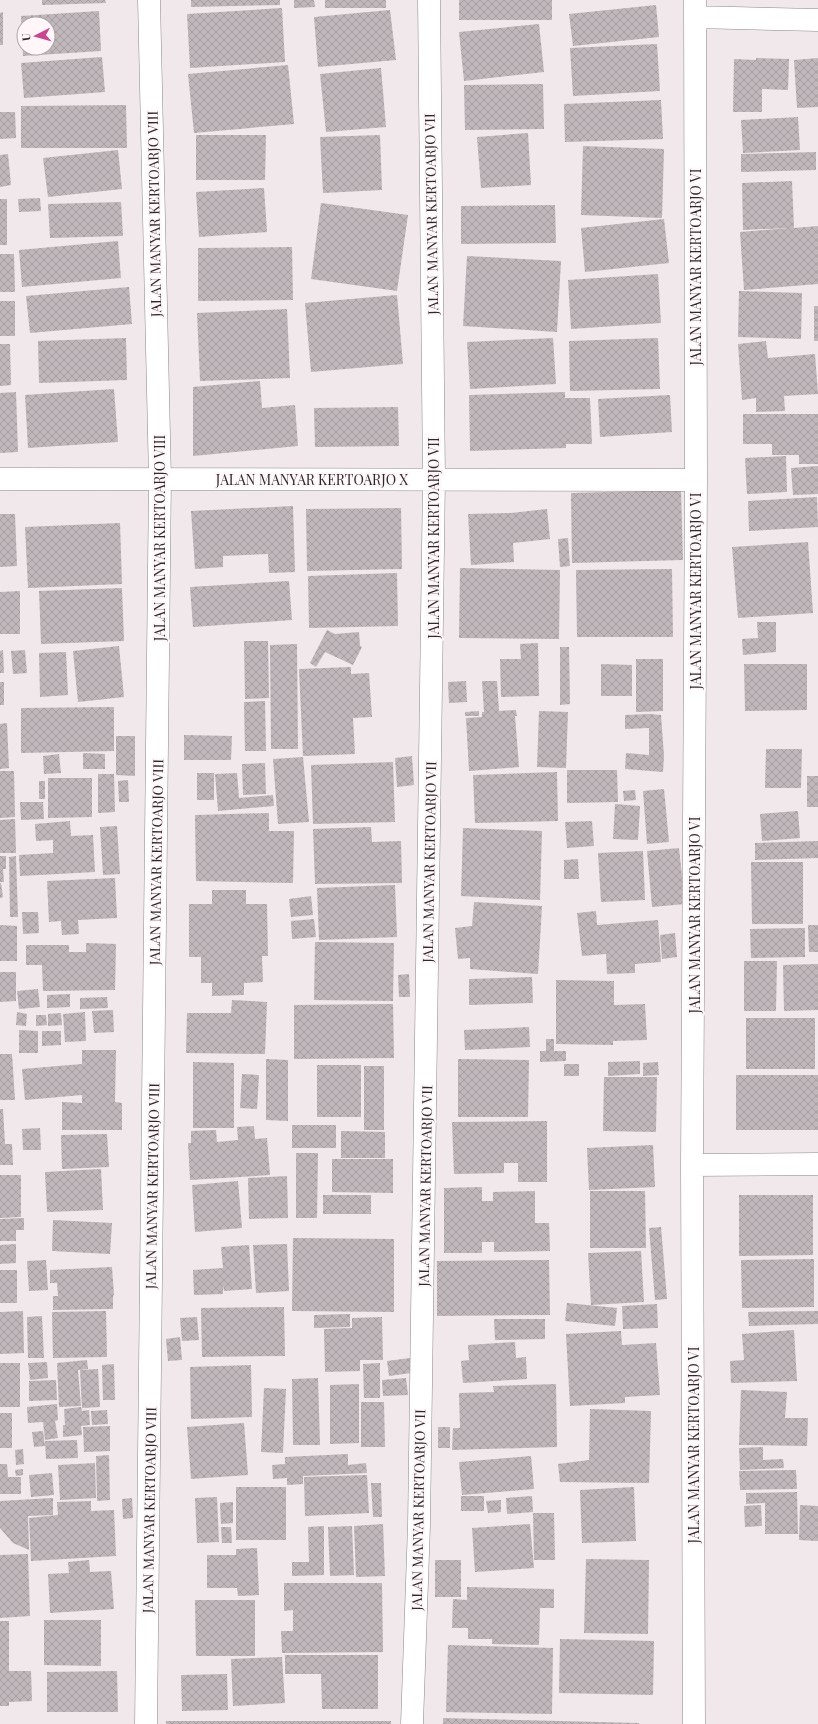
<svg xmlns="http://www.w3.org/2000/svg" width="818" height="1724" font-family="'Playfair Display',serif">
<defs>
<pattern id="building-cross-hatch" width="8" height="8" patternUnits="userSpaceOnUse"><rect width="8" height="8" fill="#c0b7bb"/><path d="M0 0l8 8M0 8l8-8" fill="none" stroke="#a59da1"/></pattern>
</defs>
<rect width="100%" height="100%" fill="#f1e8ec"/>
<path fill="url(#building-cross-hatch)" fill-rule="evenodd" d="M42 0H105L106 3 42 5Z
M191 0H280V5L191 7Z
M294 0H314L315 7 294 8Z
M325 0H386V8H325Z
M459 0H552V20H459Z
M656 5 659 37 573 46 569 14Z
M282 8 285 62 190 68 187 14Z
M390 10 396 60 318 67 314 17Z
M99 11 101 51 23 56 21 16ZM24 24H48V48H24Z
M3 12V45H0V13Z
M539 24 544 72 464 81 459 32Z
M657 44 660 91 573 96 570 48Z
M102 57 105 92 24 98 21 63Z
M756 58 789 59 788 90 762 89V112H733L734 59 756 60Z
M818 58V107L797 108 794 60Z
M288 65 294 124 194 133 188 74Z
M381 68 386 127 326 132 320 74Z
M543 84 544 129 465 130 464 85Z
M661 100 663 139 565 142 564 104Z
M126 105 127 148H21V106Z
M0 112H15L16 138 0 139Z
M798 117 800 150 743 153 741 120Z
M528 133 531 185 481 188 477 137Z
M196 135H266L265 180H196Z
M380 135 382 190 323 193 320 137Z
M583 146 664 149 662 218 581 215Z
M118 150 122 189 48 197 43 158Z
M816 152V170L741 172V154Z
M8 154 11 185 0 187V155Z
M792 181 794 228 818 226V284L744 290 740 232 789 228 743 230 742 183Z
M264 188 267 232 199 237 196 192Z
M40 198 41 211 19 212 18 199Z
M0 199H7V245H0Z
M121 202 123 236 50 238 48 204Z
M321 203 408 215 397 291 311 279Z
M555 205 556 243 461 244V206Z
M664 219 669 263 585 272 581 228Z
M118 241 121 278 22 287 19 250Z
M292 247 293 300 198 301V248Z
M0 254H14L15 292H0Z
M467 256 561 261 557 332 463 326Z
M658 274 661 323 571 329 568 280Z
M129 287 132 324 30 333 26 296Z
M739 291 802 293 801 339 738 337Z
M397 295 403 364 311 372 305 303Z
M0 301H15V336H0Z
M814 306H818V341H814Z
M287 309 290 378 200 381 197 313Z
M126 338 127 380 39 383 38 341Z
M553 338 556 384 470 389 467 342Z
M658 338 660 389 570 391 569 341Z
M766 341 768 358 815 354 818 394 784 396 785 411 756 412V398L742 400 738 344Z
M0 344H10L11 385 0 386Z
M260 381 262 408 295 405 298 446 193 456V387Z
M114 389 118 442 28 448 25 395Z
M16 392 18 452 0 453V393Z
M565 392V398H590L592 444H566V448L470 451 469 395Z
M670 395 672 432 600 437 598 399Z
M398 407 399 446 315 447 314 408Z
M743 414H818V464H799V455H772V444H743Z
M786 456 787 492 747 494 745 458Z
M818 466V494L793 495 791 468Z
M681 490 683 560 572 563 571 493Z
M817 497 818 527 749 531 748 501Z
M293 506 295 572 269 573 268 554 223 556V567L195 569 191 511Z
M401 508 402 569 307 571 306 509Z
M547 509 550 539 513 543 514 562 471 565 468 514 511 513Z
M0 514H15L17 566 0 567Z
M120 523 122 584 28 588 25 527Z
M568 538 570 566 560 567 558 539Z
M808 542 813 613 738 618 732 547Z
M460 568 560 570 559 639 459 638Z
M672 569 673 637H577L576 570Z
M397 573 398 626 309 628 308 576Z
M289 581 292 620 193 627 190 587Z
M122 588 124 641 41 644 39 591Z
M20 591V634H0V592Z
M757 622H776V652L743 655 742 639 758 638Z
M327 630 335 634 359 632 360 646 362 647 353 665 325 652 316 667 310 663Z
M244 641H268L269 698 245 699Z
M538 643 539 696 501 697 500 659H521L520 644Z
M297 644 298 749H271L270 645Z
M119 646 124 697 78 702 73 651Z
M560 647H569L570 704 560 705Z
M3 650 4 673H0V651Z
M25 650 27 673 13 674 11 651Z
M66 652 68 695 40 697 39 653Z
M636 659H663V711L636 712Z
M601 664 632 665V696H601Z
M744 664H807V710L745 711Z
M351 667V674L369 673 372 717 353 718 355 754 303 756 299 669Z
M466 681 467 702 449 703 448 682Z
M482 681H497L499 711 516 710 517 716H515L519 767 469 771 466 718 482 717V712H484Z
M0 682H4V705H0Z
M265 701 266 751H245L244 702Z
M114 707V751L21 753V708Z
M479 711V716H465V712Z
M539 711 568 712 566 768 537 767Z
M650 714 661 715 664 756 663 772 625 769 626 753 649 755V728L625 729V715Z
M7 723 9 768 0 769V724Z
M184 735 232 736 231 760H184Z
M116 736H135V776L116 775Z
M766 749H802L801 788H765Z
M83 753 105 754V769H83Z
M59 754 61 773 44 774 43 756Z
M412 756 414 785 397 787 395 758Z
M303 757 309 822 278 824 273 759Z
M393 762 395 822 313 824 311 765Z
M265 763 266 794 243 795 242 764Z
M567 770H617L618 802 567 803Z
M0 771H14L15 817 0 818Z
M557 772 558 821 475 823 473 775Z
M197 773H214V800H197Z
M237 773 239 798 273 795 274 806 218 811 215 774Z
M98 774H114L115 812 98 813Z
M807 776H818V807H807Z
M48 778H92V817L48 818Z
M128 780 129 802H119L118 781Z
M39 781H45V799H39Z
M664 789 669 842 647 844 643 791Z
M635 790 636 800 624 801 623 791Z
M20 802H43L44 819 21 820Z
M615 804 640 806 638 840 613 839Z
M798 811 800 838 762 841 760 814Z
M269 813V831H294L293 883 196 881 195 815Z
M15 819 16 853H0V820Z
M70 821 71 836 93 835 95 872 20 876 19 855 53 853V840L36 841 35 824Z
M592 821 594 846 567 848 565 822Z
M117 826 120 874 103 875 100 827Z
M371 827 372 842 401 841 402 883 315 884 313 829Z
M463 828 542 831 540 900 461 896Z
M818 841V858L755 860V843Z
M679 848 685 904 652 907 647 851Z
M643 851 645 900 601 902 598 853Z
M0 856H6V869H3L4 882H0Z
M16 856 18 917H10L9 857Z
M578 859 579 879H564V860Z
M751 862H803V924H752Z
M115 878 117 918 78 920 79 934 62 935 61 921 49 922 47 881Z
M0 883H1L3 897 0 898Z
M395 885 397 937 319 940 317 888Z
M212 890H246V904H267L268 956H262L263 982 244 983V995L212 996V983H201V957H189V904H212Z
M311 896 313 915 291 917 289 899Z
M474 902 542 906 538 974 470 969V958L458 959 455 928 472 926Z
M596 911 597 925 658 920 661 962 635 964V973L607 974 606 954 582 956 577 913Z
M22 912H38L39 933 23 934Z
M314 919 316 937 292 939 291 921Z
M0 925 17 926V961H0Z
M808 925H818V952H809Z
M805 928V957L751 958 750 929Z
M675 933 677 957 662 959 660 935Z
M315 942 394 943 393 1001 314 1000Z
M86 943 116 944 115 990 43 991 42 965H26V945H69V952H86Z
M744 961H777L776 1011H744Z
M818 964V1010L784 1011 783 965Z
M0 972H16V1001L0 1002Z
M409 974 410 997H399L398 975Z
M532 977 533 1003 469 1005V979Z
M556 980 614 981V1005L645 1004 647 1040 613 1041V1045L556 1044Z
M38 989 40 1007 19 1009 17 991Z
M70 994V1007L47 1008V995Z
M107 997 108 1008 80 1009V998Z
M232 1000 267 1002 265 1054 186 1053 187 1013H231Z
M393 1004 394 1058 294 1059V1005Z
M113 1010 114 1032 94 1033 92 1011Z
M17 1012 27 1014 26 1026 16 1025Z
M85 1012 86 1041 65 1042 63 1014Z
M61 1013 62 1025 48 1026V1014Z
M36 1015H46L47 1025 36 1026Z
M746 1018H815V1069H746Z
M529 1027 530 1047 465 1050 464 1030Z
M19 1030 38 1031V1053H19Z
M42 1031H61V1045L42 1046Z
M546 1039H554V1051H566V1061L540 1062V1051H546Z
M82 1050H116L115 1102 122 1103V1130H62V1102L82 1103V1095L25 1100 22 1069 82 1064Z
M0 1054H12L15 1100H0Z
M266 1059 288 1060V1121L266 1120Z
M458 1059 529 1060 528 1117H458Z
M640 1061V1074L608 1076V1062Z
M193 1062 234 1063V1128H193Z
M658 1062 659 1075 643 1076V1063Z
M564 1064H579V1076H564Z
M317 1065H361V1117H317Z
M364 1066H384V1130H364Z
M242 1074 259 1075 257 1109 240 1108Z
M736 1075H818V1130H736Z
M604 1077H657L656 1132 603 1131Z
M0 1109H3L5 1144H12L13 1165H0Z
M547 1121V1182H518V1163H504V1173L454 1174 452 1122Z
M292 1125H336V1148H292Z
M254 1126 255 1139 267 1138 270 1175 190 1180 188 1143H191V1131L216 1130 217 1142 238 1140 237 1127Z
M40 1128 41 1150H23L22 1129Z
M341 1131 385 1132V1158H341Z
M107 1134 109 1167 62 1169 61 1135Z
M653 1145 655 1187 589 1190 587 1148Z
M296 1153H318L317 1218H296Z
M332 1159H393V1193L332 1192Z
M101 1169 103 1210 47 1212 45 1172Z
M0 1175H21V1217L0 1218Z
M287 1176 288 1218 249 1219 248 1178Z
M238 1181 242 1228 195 1232 192 1185Z
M482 1187V1201H493V1192L535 1191V1223H549L550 1251 494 1252V1242H482V1253H444V1188Z
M590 1191H645L646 1248H590Z
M323 1195H371V1214H323Z
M739 1195H813V1255L739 1256Z
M24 1218V1230H16V1241H0V1219Z
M53 1220 112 1223 110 1254 52 1251Z
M661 1227 667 1299 655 1300 649 1228Z
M293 1238 394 1239V1312L292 1311Z
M16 1244V1263L0 1264V1245Z
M287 1244 289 1291 256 1293 253 1245Z
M249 1245 252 1289 224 1291 223 1285V1294L194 1295 193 1270 223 1268 221 1247Z
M641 1251 644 1302 591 1305 588 1253Z
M814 1259V1307L742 1308 741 1260Z
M46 1260 48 1290 29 1291 27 1261Z
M549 1260 550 1315 437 1316V1261Z
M112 1267 114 1295 113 1296V1309L53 1310V1296H58L57 1283H50V1270Z
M0 1270H17V1303H0Z
M567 1303 617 1308 615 1326 565 1321Z
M657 1304 658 1328 623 1329 622 1306Z
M284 1307 285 1356 202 1357 201 1308Z
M23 1311 24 1353 0 1354V1312Z
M106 1311 107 1357 53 1358 52 1312Z
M818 1311V1324L749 1326 748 1312Z
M350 1314V1327L314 1328V1315Z
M42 1316 44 1358H28L27 1317Z
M197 1317 199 1340 182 1341 180 1318Z
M382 1317 383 1360H360V1371L325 1372 324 1329 352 1328V1318Z
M494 1319H545V1339L495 1340Z
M794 1330 797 1381 731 1383 730 1361 744 1360 742 1334Z
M621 1331 622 1345 656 1343 660 1395 625 1397V1403L570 1406 566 1334Z
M180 1337 182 1360 168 1361 166 1339Z
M515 1342 516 1358 526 1357 527 1379 463 1383 461 1361 469 1360 468 1345Z
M410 1358 411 1373 389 1376 387 1361Z
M87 1360 88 1369 78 1370 81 1406 59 1407 57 1363Z
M47 1362 48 1378 30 1380 28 1363Z
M0 1363H20V1407H0Z
M380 1363V1398H364L363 1364Z
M114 1364 115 1400H103L102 1365Z
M251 1365 252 1417 191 1419 190 1367Z
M98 1369 100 1407 82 1408 80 1370Z
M318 1378 320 1445H293L292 1379Z
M406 1378 408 1395 383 1396 382 1380Z
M56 1380 57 1400 29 1401V1381Z
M359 1384V1443L330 1444V1385Z
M556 1384 557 1447 452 1450 453 1428H460L459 1393 494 1392 493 1386Z
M264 1388 286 1389 283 1453 261 1452Z
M741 1390 787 1392 785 1418H808L807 1446 739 1445Z
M361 1402H384L385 1447H361Z
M57 1404 58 1420 55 1421 58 1438 45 1440 43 1422 28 1423 27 1407Z
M81 1407 82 1411 89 1410 90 1425 81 1426 82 1435 63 1437V1425H65L64 1409Z
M590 1409 651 1411 649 1483 560 1482 558 1464 589 1460Z
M107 1410 108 1424 92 1425 91 1411Z
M0 1413H12V1448H0Z
M244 1423 248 1475 191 1479 187 1427Z
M110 1426V1451L84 1452 83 1427Z
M438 1427H450V1448H438Z
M43 1431 45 1446 34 1447 32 1432Z
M77 1440 78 1458 46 1459 45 1441Z
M763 1447V1460L783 1459 784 1468 740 1470 739 1448Z
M23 1449 24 1464 16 1465 15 1450Z
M348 1454V1465L366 1463 367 1473 303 1476V1484L287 1485V1478L273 1479 272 1465 285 1464V1457Z
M109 1455 110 1500 97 1501 96 1456Z
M531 1456 534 1489 462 1495 459 1462Z
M95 1463 96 1498 60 1500 58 1465Z
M0 1464H7L8 1477H21V1494H0Z
M23 1469V1475L16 1476 15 1470Z
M796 1470 797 1489 740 1490 739 1471Z
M52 1473 54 1495 31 1497 29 1475Z
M367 1475 369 1513 305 1516 304 1477Z
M371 1483H381L382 1517H373Z
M236 1487H286V1540H236Z
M634 1487 636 1541 582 1543 580 1490Z
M797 1492 798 1534H765V1503L746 1504V1493Z
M461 1496H484V1511H461Z
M532 1496 533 1512 507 1514 506 1498Z
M217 1497 219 1542 197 1543 195 1498Z
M53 1498V1515L28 1516 29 1550 13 1543 0 1528V1501Z
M132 1498 133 1518 123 1519 122 1499Z
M501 1500V1512L488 1513 486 1501Z
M91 1501V1511L114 1510 116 1556 31 1561 29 1518 58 1515 57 1502Z
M233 1502V1523L221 1524 220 1503Z
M761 1505 762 1526 745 1527 744 1506Z
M800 1505 818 1506V1541L799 1540Z
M533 1513H554L555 1560H534Z
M383 1524 385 1576 356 1577 354 1526Z
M530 1524 534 1568 475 1572 472 1528Z
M324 1526V1575L292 1576V1562H309L308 1527Z
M352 1526 354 1575 330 1576 328 1527Z
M221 1527H231L232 1543H222Z
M257 1548 259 1595 238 1596 237 1588H207V1555H236V1549Z
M28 1554 30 1616 0 1618V1555Z
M586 1559 649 1560 648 1634 584 1633Z
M89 1560 90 1572 111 1571 114 1609 50 1613 48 1574 69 1573 68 1562Z
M435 1560H461V1597H435Z
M284 1583H382L383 1652 282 1653 281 1631H293V1610L284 1611Z
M467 1587 554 1589V1608H540L539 1645 492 1644V1639H468V1628H452L453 1599 467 1600Z
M195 1600H255V1656H196Z
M44 1620H101V1666L44 1665Z
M0 1621H9V1671H31L32 1701 9 1702V1706H0Z
M560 1639 654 1641 653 1695 559 1693Z
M448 1645 553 1648 552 1714 446 1712Z
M285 1655H378V1709H322L321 1674H285Z
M282 1657 285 1703 233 1706 231 1659Z
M117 1671 118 1712H47V1672Z
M227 1674 228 1710 182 1711 181 1675Z
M443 1718 639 1723V1724H443Z
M166 1721H391V1724H166Z"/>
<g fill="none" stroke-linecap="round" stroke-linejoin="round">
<defs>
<path id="street" d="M695 17 818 20
M0 479 696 480
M692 1165 818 1164
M146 1724 160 479 149 0
M412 1724 419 1525 434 479 429 0
M694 1724 692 1165 696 480 695 0"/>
</defs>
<use href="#street" stroke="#8e868a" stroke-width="23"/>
<use href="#street" stroke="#fff" stroke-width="22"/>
</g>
<g text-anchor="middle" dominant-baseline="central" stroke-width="4" stroke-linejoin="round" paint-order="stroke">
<g font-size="14" fill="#2c292a" stroke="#fff6f9">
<text transform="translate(154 214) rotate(-91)">JALAN MANYAR KERTOARJO VIII</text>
<text transform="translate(431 214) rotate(-91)">JALAN MANYAR KERTOARJO VII</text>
<text transform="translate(695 267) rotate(-90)">JALAN MANYAR KERTOARJO VI</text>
<text x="312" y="479">JALAN MANYAR KERTOARJO X</text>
<text transform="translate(159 538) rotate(-90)">JALAN MANYAR KERTOARJO VIII</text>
<text transform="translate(433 538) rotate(-90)">JALAN MANYAR KERTOARJO VII</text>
<text transform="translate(695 591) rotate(-90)">JALAN MANYAR KERTOARJO VI</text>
<text transform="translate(156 862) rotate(-89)">JALAN MANYAR KERTOARJO VIII</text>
<text transform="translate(429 862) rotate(-89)">JALAN MANYAR KERTOARJO VII</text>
<text transform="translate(694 915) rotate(-90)">JALAN MANYAR KERTOARJO VI</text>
<text transform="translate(152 1186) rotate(-89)">JALAN MANYAR KERTOARJO VIII</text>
<text transform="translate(425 1186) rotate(-89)">JALAN MANYAR KERTOARJO VII</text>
<text transform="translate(693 1445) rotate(-90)">JALAN MANYAR KERTOARJO VI</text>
<text transform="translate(149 1510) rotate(-89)">JALAN MANYAR KERTOARJO VIII</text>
<text transform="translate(418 1510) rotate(-89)">JALAN MANYAR KERTOARJO VII</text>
</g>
</g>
<g transform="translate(36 36) rotate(264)"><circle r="19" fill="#fff6f9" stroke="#aba4a6"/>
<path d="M0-3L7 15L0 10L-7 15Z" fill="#c8468f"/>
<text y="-6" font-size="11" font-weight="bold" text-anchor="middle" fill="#2c292a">U</text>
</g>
</svg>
